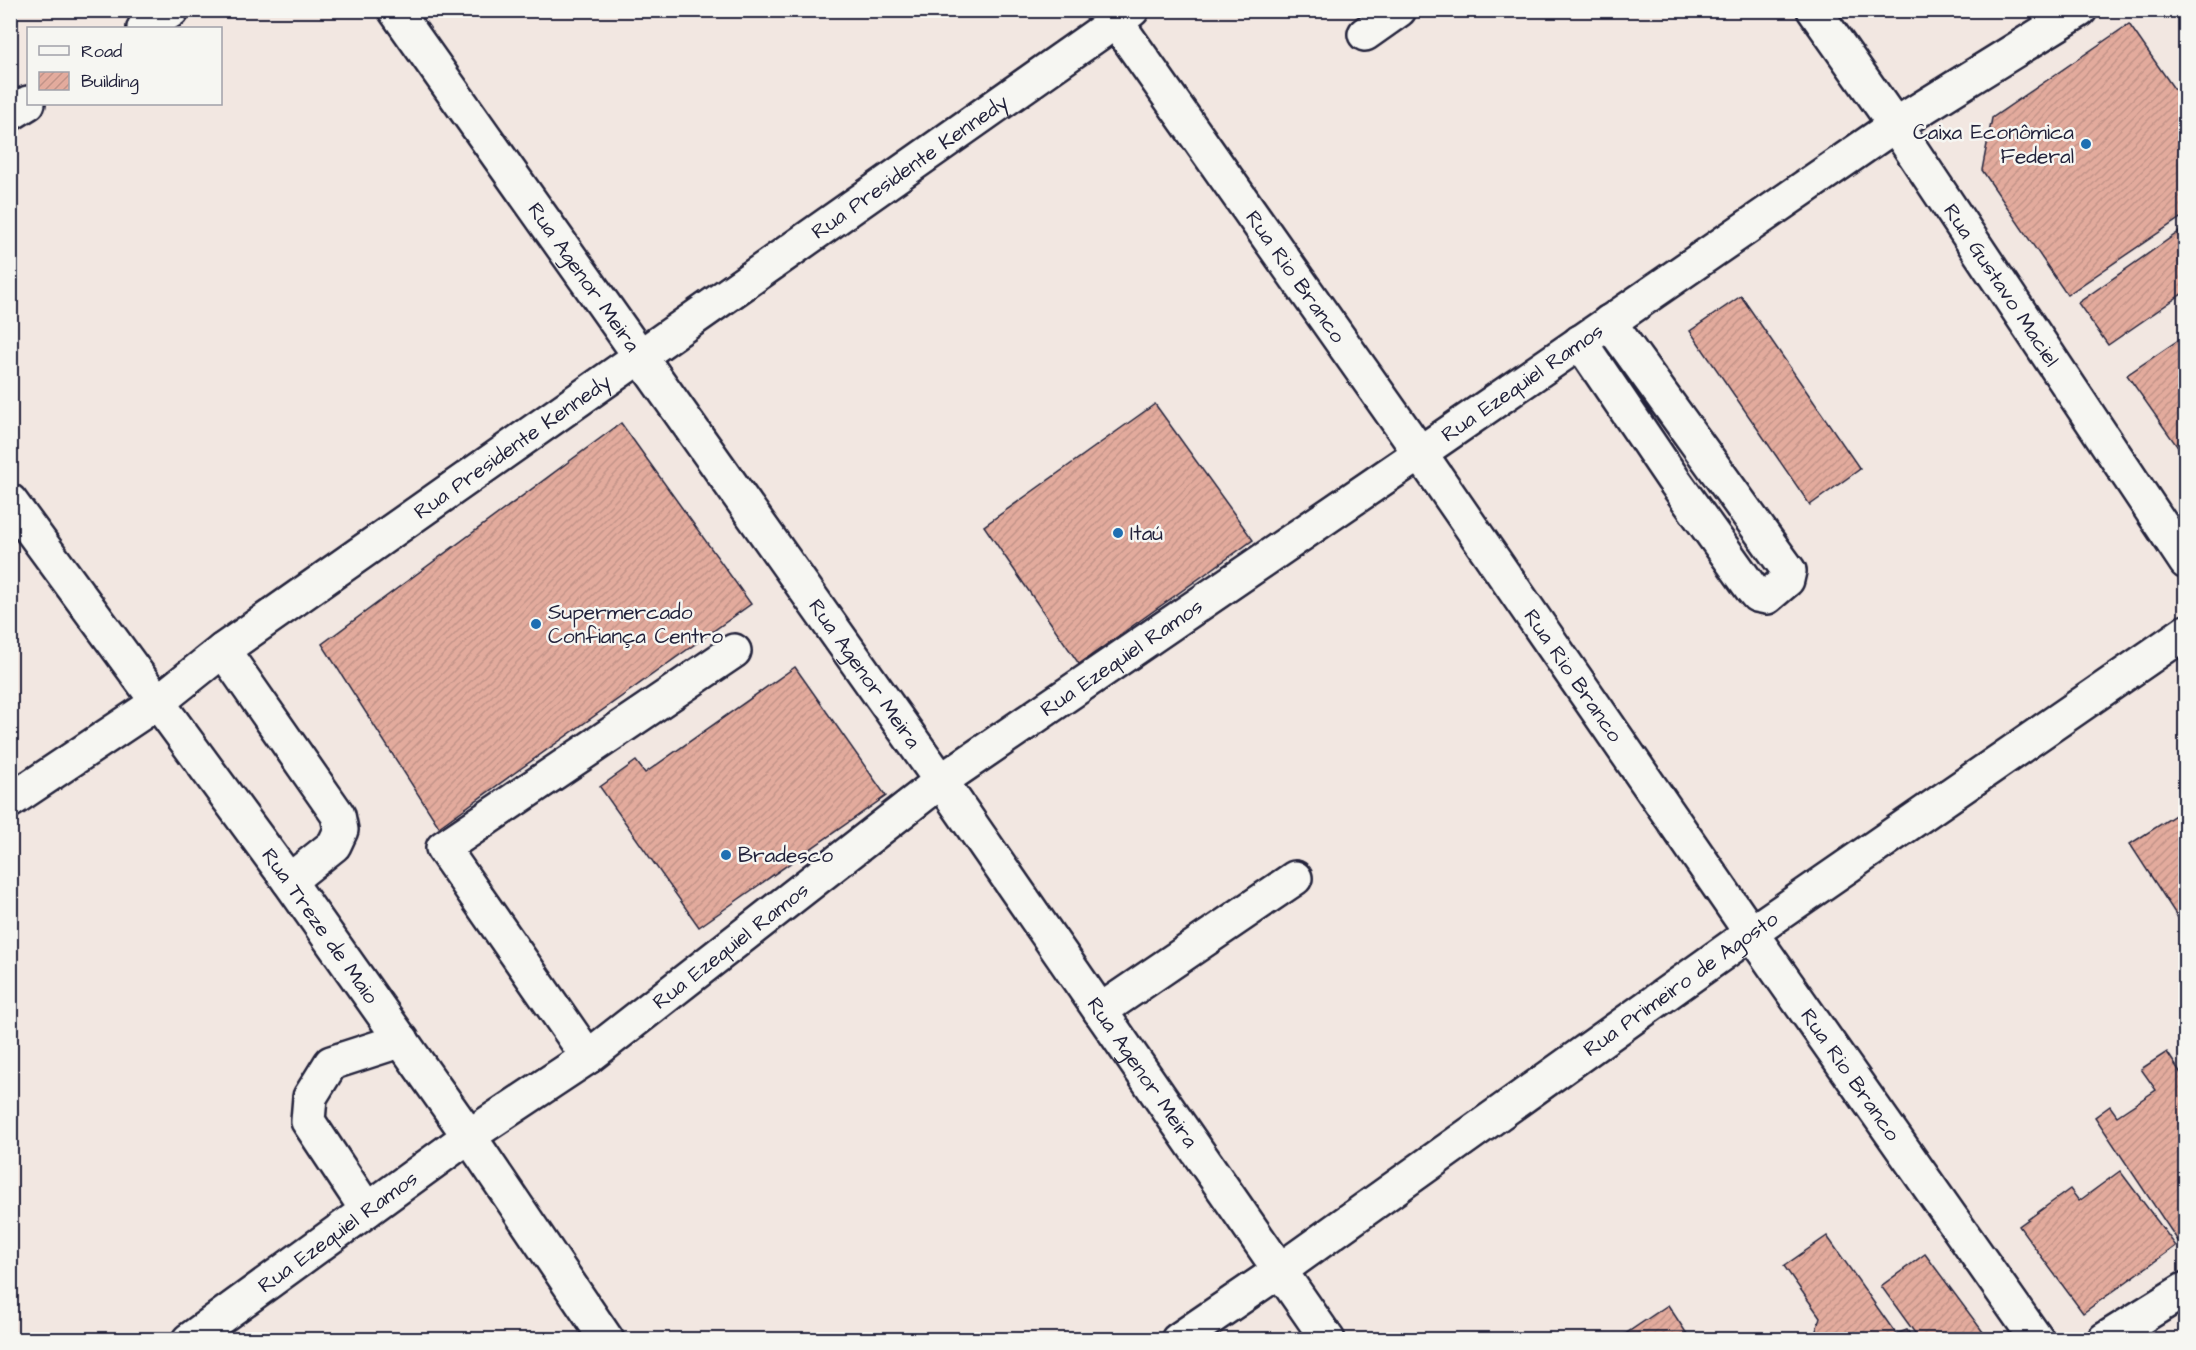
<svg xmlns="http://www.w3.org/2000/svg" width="2196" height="1350" font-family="'Architects Daughter',sans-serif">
<defs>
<pattern id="building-hatch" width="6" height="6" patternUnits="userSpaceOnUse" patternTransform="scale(1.5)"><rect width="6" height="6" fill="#e3ab9d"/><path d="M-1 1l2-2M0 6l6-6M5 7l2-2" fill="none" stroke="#c29388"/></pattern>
</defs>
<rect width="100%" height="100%" fill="#f2e7e1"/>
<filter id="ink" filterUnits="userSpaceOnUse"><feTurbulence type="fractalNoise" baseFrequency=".0167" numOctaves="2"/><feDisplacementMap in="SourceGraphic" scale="12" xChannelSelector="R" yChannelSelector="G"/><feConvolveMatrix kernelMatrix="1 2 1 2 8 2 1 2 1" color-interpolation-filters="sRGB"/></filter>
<g filter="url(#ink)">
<path fill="url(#building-hatch)" stroke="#22223b" stroke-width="1.5" d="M2129 24 2186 106V214L2067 295 1982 170 1992 118Z
M2186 227V291L2108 345 2078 303Z
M1741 296 1860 469 1810 505 1690 331Z
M2186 335V459L2127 375Z
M1155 404 1253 540 1079 664 984 526Z
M621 423 751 604 439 827 322 644Z
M795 667 886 796 699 927 600 787 636 761 645 773Z
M2186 808V930L2130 844Z
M2167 1052 2184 1078 2186 1076V1236L2178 1241 2095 1117 2110 1106 2117 1116 2156 1090 2141 1069Z
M2120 1171 2176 1246 2083 1313 2019 1226 2070 1189 2079 1201Z
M1827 1236 1896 1334 1907 1330 1914 1340H1815L1814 1338 1820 1317 1784 1266Z
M1925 1254 1989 1340H1920L1881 1286Z
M1668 1305 1691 1340H1618V1339Z"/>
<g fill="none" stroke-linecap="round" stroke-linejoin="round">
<defs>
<g id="minor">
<path id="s1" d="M395 10 941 781 1328 1340"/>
<path id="s2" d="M1108 10 1420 453 1751 933 2037 1340"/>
<path id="s3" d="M1814 10 1895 125 2186 562"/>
<path d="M144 28 172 10"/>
<path d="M1365 34 1399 10"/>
<path d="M10 114 28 103"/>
<path d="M1580 342 1673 479 1751 588 1757 595 1767 597 1787 580 1789 571 1609 322"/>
<path id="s4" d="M10 501 289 881 469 1136 607 1340"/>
<path d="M223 650 338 815 341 830 334 845 289 881"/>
<path id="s5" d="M10 801 158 702 223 650 1132 10"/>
<path d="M1100 1011 1295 878"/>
<path d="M588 1057 443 848 734 651"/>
<path d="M367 1210 308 1121 310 1097 331 1063 402 1040"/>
<path id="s6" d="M189 1340 469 1136 588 1057 941 781 1420 453 1895 125 2080 10"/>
<path id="s7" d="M1178 1340 1279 1271 1751 933 2186 632"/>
<path d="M2104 1340 2186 1289"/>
</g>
</defs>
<use href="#minor" stroke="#22223b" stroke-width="38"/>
<use href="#minor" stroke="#f6f6f2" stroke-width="33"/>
</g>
</g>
<g fill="#1f6fb2" stroke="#f6f6f2" stroke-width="2">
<circle cx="2086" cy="144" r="6"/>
<circle cx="1118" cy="533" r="6"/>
<circle cx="536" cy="624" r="6"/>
<circle cx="726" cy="855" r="6"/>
</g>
<g text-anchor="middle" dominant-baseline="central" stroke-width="5" stroke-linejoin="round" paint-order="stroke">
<g font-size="21" fill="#22223b" stroke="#f6f6f2" text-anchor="start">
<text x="2074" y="132" text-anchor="end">Caixa Econômica<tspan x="2074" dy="24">Federal</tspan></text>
<text x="1130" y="533">Itaú</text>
<text x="548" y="612">Supermercado<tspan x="548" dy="24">Confiança Centro</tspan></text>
<text x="738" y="855">Bradesco</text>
</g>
<g font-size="21" fill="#22223b" stroke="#f6f6f2">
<text stroke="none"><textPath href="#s5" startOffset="1101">Rua Presidente Kennedy</textPath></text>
<text stroke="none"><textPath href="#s1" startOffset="327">Rua Agenor Meira</textPath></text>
<text stroke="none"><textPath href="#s2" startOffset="326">Rua Rio Branco</textPath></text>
<text stroke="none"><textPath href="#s3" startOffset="333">Rua Gustavo Maciel</textPath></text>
<text stroke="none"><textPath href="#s6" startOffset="1642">Rua Ezequiel Ramos</textPath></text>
<text stroke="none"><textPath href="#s5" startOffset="615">Rua Presidente Kennedy</textPath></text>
<text stroke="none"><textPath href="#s6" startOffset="1156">Rua Ezequiel Ramos</textPath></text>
<text stroke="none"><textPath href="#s1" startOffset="813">Rua Agenor Meira</textPath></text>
<text stroke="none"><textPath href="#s2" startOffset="812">Rua Rio Branco</textPath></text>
<text stroke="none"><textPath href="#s4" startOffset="526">Rua Treze de Maio</textPath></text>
<text stroke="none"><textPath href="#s6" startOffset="670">Rua Ezequiel Ramos</textPath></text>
<text stroke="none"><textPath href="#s7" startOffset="616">Rua Primeiro de Agosto</textPath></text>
<text stroke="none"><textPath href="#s1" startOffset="1299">Rua Agenor Meira</textPath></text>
<text stroke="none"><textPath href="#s2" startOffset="1298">Rua Rio Branco</textPath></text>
<text stroke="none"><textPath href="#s6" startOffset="184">Rua Ezequiel Ramos</textPath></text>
</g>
</g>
<rect width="2196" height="1350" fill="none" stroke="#f6f6f2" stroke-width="36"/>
<rect x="18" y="18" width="2160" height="1314" fill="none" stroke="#22223b" stroke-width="2" filter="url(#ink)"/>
<rect x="27" y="27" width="195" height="78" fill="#f6f6f2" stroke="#a1a1a9" stroke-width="1.5"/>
<rect x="39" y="46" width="30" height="9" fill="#f6f6f2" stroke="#a1a1a9" stroke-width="1.5"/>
<text x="81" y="57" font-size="18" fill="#22223b">Road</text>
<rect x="39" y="72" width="30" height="18" fill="url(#building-hatch)" stroke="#a1a1a9" stroke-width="1.5"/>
<text x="81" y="87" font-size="18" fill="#22223b">Building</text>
</svg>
